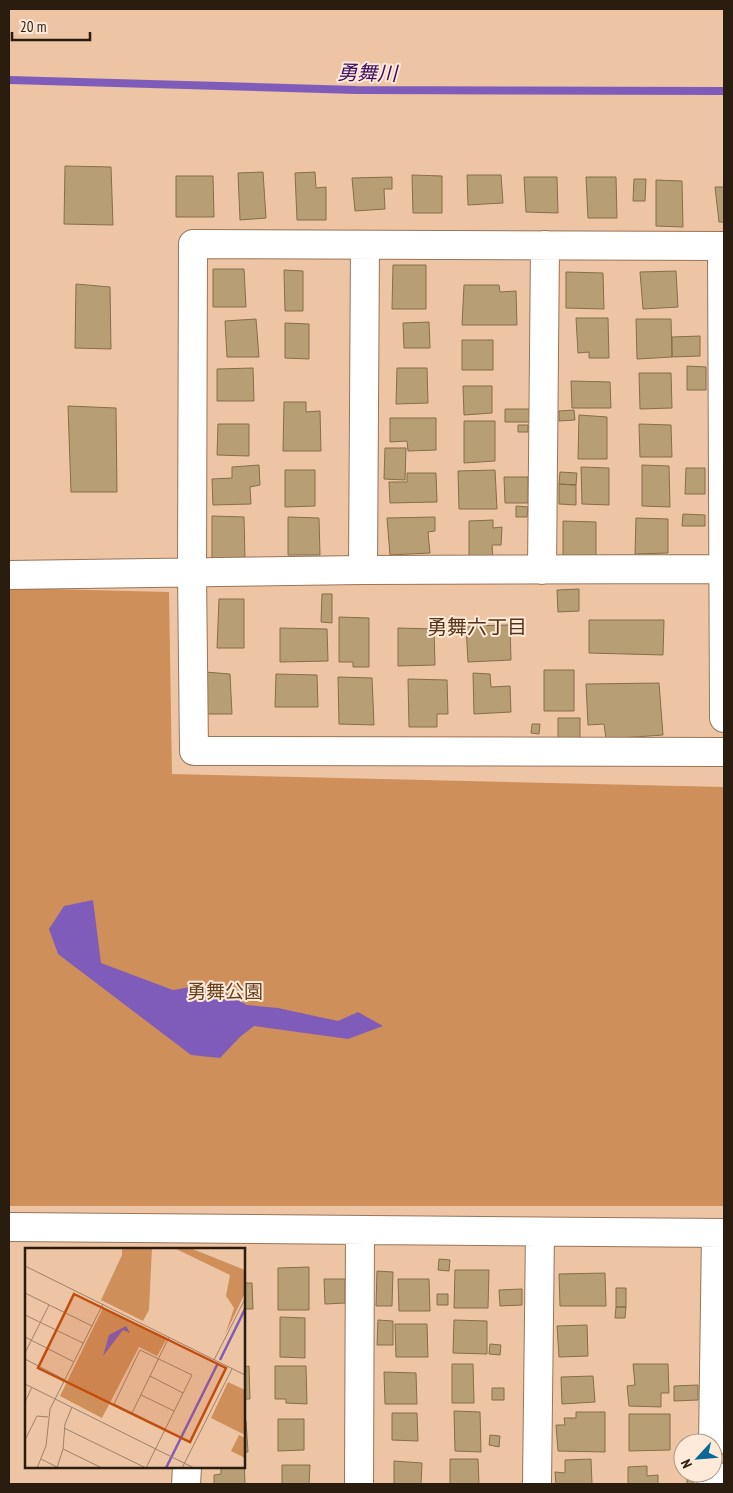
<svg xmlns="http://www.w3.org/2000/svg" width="733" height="1493" font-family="'PT Sans Narrow','Noto Sans JP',sans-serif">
<rect width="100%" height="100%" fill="#edc5a5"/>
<path fill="#cf8f5b" d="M9 588 169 592 172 774 724 787V1206H9Z"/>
<path fill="#805cba" d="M93 900 101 963 173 990 208 984 247 1005 278 1008 338 1021 358 1012 383 1026 348 1039 254 1026 240 1037 220 1058 191 1055 58 954 49 929 64 906Z"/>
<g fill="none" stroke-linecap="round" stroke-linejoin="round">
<path stroke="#805cba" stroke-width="8" d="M9 80 356 90 724 91"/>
</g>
<path fill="#b79e75" stroke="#866e47" d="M65 166 111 167 113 225 64 224Z
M263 172 266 218 240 220 238 173Z
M315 172 316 188 326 187V220H297L295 173Z
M412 175 442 176V213H413Z
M467 175H501L503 203 468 205Z
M176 176H213L214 217H176Z
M392 177V189H384L385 209 355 211 352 178Z
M524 177H557L558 213 526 212Z
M586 177H616L617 218H588Z
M634 179H646L645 201H633Z
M656 180 682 181 683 227 656 226Z
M715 187H724V222H719Z
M393 265H426V309H392Z
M213 269H244L246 307H213Z
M284 270 303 271V311H285Z
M676 271 678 307 643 309 640 272Z
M566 272 603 273 604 309 566 308Z
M76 284 110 287 111 349 75 348Z
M464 285H499L500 292 516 291 517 325H462Z
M576 318H608L609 358H589V352L578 353Z
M256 319 259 357H227L225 321Z
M636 319H671L672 357 637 359Z
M429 322 430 348H404L403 323Z
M285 323 309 324V359L285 358Z
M700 336V356L672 357V337Z
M462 340H493V370H462Z
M687 366 706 367V390H687Z
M253 368 254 401H217V369Z
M397 368H427L428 403 396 404Z
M639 373H671L672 408 640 409Z
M571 381 610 382 611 408H572Z
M463 386H492V413L464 415Z
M284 402H306V412L320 411 321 451H283Z
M68 406 116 408 117 492H71Z
M505 409H530V422H505Z
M574 410 575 420 559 421V411Z
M579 415 607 417V459H578Z
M390 418H436V450L408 451 407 441 390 442Z
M464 421H495V461L464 463Z
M218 424H249V456L217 455Z
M639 424 671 425 672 457H640Z
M518 425H528V432H518Z
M385 448H406L405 480 384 479Z
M259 465 260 485 250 487 251 504 213 505 212 479 232 478V467Z
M642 465 669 466 670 507 642 506Z
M581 467 609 468V505L582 504Z
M686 468H705V494H685Z
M285 470H315V506L285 507Z
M495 470 497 509H459L458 471Z
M560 472 577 473 576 485 559 484Z
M407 473H436L437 502 390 503 389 482H407Z
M504 477H528V503H505Z
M559 484 576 485V505L559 504Z
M516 506 528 507 527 517H516Z
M683 514 705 515V526H682Z
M212 516 244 517 245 558 212 559Z
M288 517 319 518 320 555H288Z
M435 517V531L428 532 430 553 390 555 387 518Z
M636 518 668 519V553L635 554Z
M493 520V528L502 527 501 545H492L493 560 469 559V521Z
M563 521 596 522V557H563Z
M579 589V611L558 612 557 590Z
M322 594H332V623L321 622Z
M219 599H244V648H217Z
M339 617 369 618V667H353V662H339Z
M589 620H664L663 655 589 653Z
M510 625 511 660 468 662 466 626Z
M280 628 327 629 328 661 280 662Z
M398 628 434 629 435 665 398 666Z
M544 670H574V711H544Z
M205 672 230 674 232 714H207Z
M473 673 490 674 491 687 510 686 511 712 474 714Z
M276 674 317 675 318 707H275Z
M338 677 372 678 374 725 339 724Z
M408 679 447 680 448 714H437V727H409Z
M659 683 663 735 606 739 604 724 588 725 586 684Z
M558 718H580V741H558Z
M532 724H540L539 734 531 733Z
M439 1259 450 1260 449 1271 438 1270Z
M309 1267V1310H278V1268Z
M455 1270H489L488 1308H454Z
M377 1271 393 1272 392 1306H376Z
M605 1273 606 1306H560L559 1274Z
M324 1279H345V1303L325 1304Z
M398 1279H429L430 1311H399Z
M244 1283H252L253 1309H244Z
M616 1288H626V1307H616Z
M522 1289V1305L500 1306 499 1290Z
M437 1294H448V1305H437Z
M616 1307H626L625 1318H615Z
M280 1317 305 1318V1358L280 1357Z
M378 1320 393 1321V1345H377Z
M454 1320 487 1321V1354L453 1353Z
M395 1324H427L428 1357H396Z
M587 1325 588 1356 559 1357 557 1326Z
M490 1344 501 1345 500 1355 489 1354Z
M452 1364H473L474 1403H452Z
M633 1364H668L669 1393H661V1407L629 1406 627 1386 635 1385Z
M249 1366 250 1399H244V1367Z
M275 1366H306L307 1404 286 1403V1399H275Z
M384 1372 416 1373 417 1404H385Z
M593 1376 595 1402 562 1404 561 1377Z
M698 1385V1400L674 1401V1386Z
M492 1388H504V1400H492Z
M454 1411 480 1412 481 1452 455 1451Z
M576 1412H605V1452L558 1451 556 1425H565L564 1418H576Z
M392 1413H417L418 1441 392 1440Z
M629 1414H670V1450L629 1451Z
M278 1419H304V1450L278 1451Z
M244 1421H246L248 1452H244Z
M490 1435 500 1436 499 1447 489 1445Z
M244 1457 245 1484H214V1475L221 1474V1467H244Z
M450 1459H478L479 1484H450Z
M591 1459 592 1484H556L555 1472 565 1473V1460Z
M394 1461 422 1463 421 1484H394Z
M282 1465H310L309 1484H282Z
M647 1466V1476L658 1475V1484H628V1467Z
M687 1473H693V1484H687Z"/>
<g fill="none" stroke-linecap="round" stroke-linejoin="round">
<defs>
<path id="minor" d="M722 246 724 718
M724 246 193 244 192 573 194 751 724 752
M363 570 365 245
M542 570 545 245
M9 575 363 570 724 569
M9 1227 724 1233
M713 1443 716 1233
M186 1484 187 1467
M359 1484 360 1230
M537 1484 540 1232
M712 1484V1473"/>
</defs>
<use href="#minor" stroke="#997457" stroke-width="30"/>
<use href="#minor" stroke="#fff" stroke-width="28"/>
</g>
<g text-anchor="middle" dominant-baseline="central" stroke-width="4" stroke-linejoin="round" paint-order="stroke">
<g font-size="19" fill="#664121" stroke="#ffeada">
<text x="225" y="991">勇舞公園</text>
</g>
<g font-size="20" font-style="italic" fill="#380c64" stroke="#ffeada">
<text transform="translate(367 73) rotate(1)">勇舞川</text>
</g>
<g font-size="20" fill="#543317" stroke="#ffeada">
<text x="477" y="627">勇舞六丁目</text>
</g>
</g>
<g transform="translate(25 1248)">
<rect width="220" height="220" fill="#edc5a5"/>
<path d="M97 0H127L124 62 118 73 76 52 97 7ZM149 0H165L220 22V45L200 87 209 60 201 48 205 27ZM78 60 142 90 132 108 114 99 77 170 35 148ZM203 134 220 142V187L186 170ZM214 187 220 190V210L206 203Z" fill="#cf8f5b"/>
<path d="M101 78 105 85 98 82 78 108 84 87Z" fill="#805cba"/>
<path fill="none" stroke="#805cba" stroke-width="2.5" d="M195 112 220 61M141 220 193 115"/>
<path fill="none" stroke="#9f8169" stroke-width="1" d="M0 18 220 127M0 45 67 78M0 67 58 95M0 89 49 114M0 105 24 57M0 111 40 132M189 112 220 51M125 128 158 145M0 136 169 220M116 147 149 163M0 154 7 139M107 165 144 89M39 180 121 220M0 192 12 168 23 169M38 201 77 220M16 211 34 220M12 220 21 198 25 161 78 56M32 220 38 201 40 176 47 159M121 220 167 127 115 102 89 156 140 181M157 220 207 121"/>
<path fill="#c24d0d" fill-opacity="0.15" stroke="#c24d0d" stroke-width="2.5" d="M49 46 201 120 165 194 13 120Z"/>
<rect width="220" height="220" fill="none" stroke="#2b1c10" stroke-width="2.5"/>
</g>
<rect width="733" height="1493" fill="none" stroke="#2b1c10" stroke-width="20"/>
<g transform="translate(698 1458) rotate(244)"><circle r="24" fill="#ffeada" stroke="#aa9889"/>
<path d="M0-4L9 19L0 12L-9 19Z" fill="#0b6897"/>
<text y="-8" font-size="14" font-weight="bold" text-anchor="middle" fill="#2b1c10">N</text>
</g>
<path d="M12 32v8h78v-8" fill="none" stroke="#2b1c10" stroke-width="2.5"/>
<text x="20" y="32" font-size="15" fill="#2b1c10" stroke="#ffeada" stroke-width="4" paint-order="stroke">20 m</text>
</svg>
